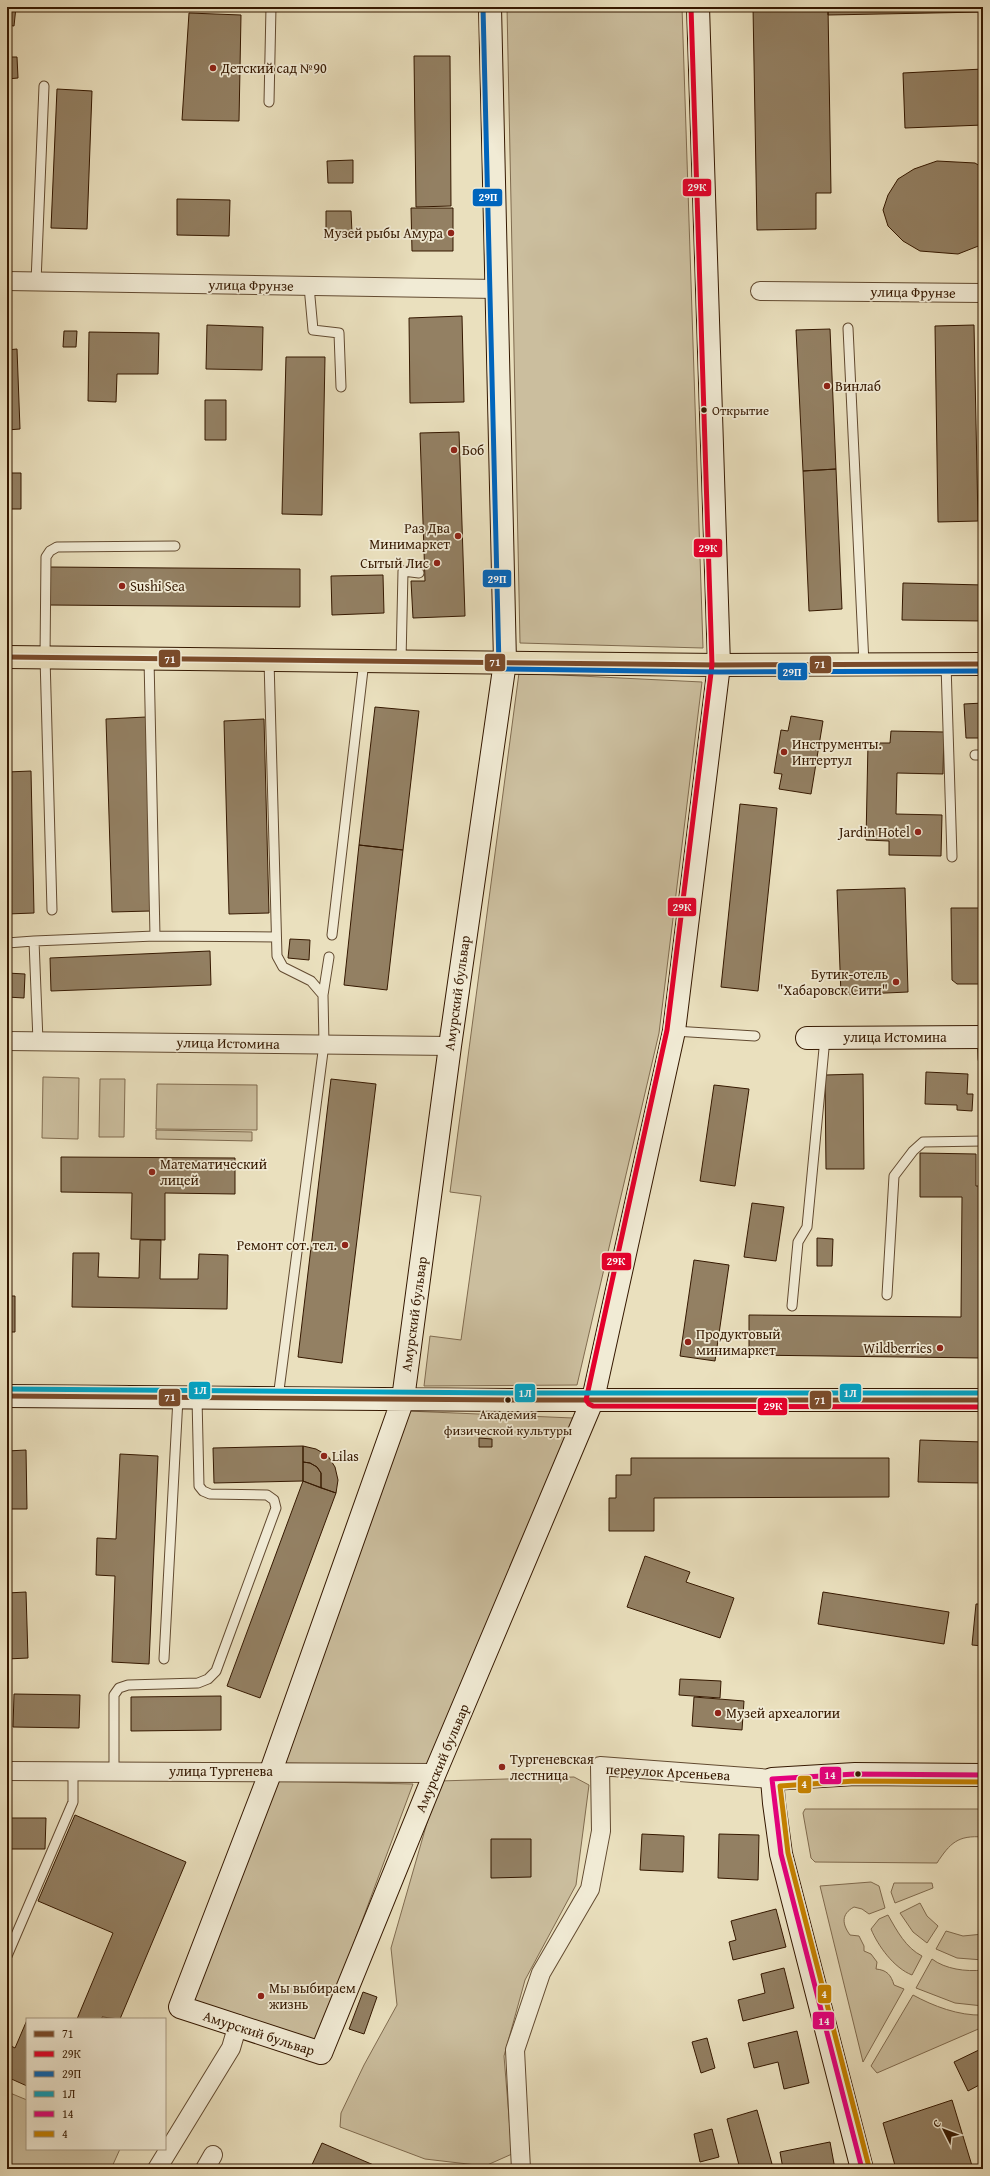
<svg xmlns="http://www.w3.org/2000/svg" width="990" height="2176" font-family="'Gentium Book Plus',serif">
<rect width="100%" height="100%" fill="#eae0be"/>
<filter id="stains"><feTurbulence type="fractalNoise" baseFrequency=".005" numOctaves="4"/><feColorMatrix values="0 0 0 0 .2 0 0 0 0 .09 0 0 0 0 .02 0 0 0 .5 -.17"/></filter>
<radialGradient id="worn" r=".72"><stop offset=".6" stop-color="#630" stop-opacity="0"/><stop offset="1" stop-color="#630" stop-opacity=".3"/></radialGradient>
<path fill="#cbbe9e" stroke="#806b4f" d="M507 7H682L703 648 520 643Z
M519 673 702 682 659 1033 577 1385 424 1386 430 1336 461 1340 481 1196 450 1192Z
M43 1077 79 1078 78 1139 42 1138Z
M100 1079H125L124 1137H99Z
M157 1084 257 1085V1130L156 1129Z
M156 1130 252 1132V1141L156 1139Z
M407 1411 573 1418 429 1766 282 1763Z
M574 1777 589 1785 576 1885 525 1980 504 2056 512 2154 485 2166 425 2159 340 2127 341 2113 364 2065 397 2005 391 1948 439 1781Z
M276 1781 413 1784 317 2042 189 2001Z
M805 1809H983V1837C958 1835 950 1843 937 1863L815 1862 811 1858 803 1813Z
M871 1882 879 1886 885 1908 869 1914 862 1909 854 1907C841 1914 842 1924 850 1935L859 1936 864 1946V1951L871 1954 877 1962 876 1969C887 1970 891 1975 894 1985L904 1989 863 2062 820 1886Z
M894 1883H932L933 1888 895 1903 891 1892Z
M920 1903 927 1916 938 1926 927 1943 913 1932 900 1913Z
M888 1915C897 1931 906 1948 922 1956L912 1975C894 1968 878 1946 871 1929L879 1919Z
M946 1931 963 1936 983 1934V1960L957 1958 936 1949Z
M932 1959C945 1969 966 1972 983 1970V2006L955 2003 916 1988Z
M913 1995C933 2006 959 2016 983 2015V2027L877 2073 871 2066Z
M10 2093 27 2100V2149H120L111 2169H7V2096Z"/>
<path fill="#938063" stroke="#351800" d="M7 7H16L14 26 7 25Z
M753 7H828L831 193H816V229L757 230Z
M828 7H983V12L828 15Z
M189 13 241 15 239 121 182 120Z
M414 56H450L451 206 416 207Z
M7 57H17L18 78 7 79Z
M983 69V125L905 128 903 73Z
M57 89 92 91 87 229 51 228Z
M353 160V183H328L327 161Z
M937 161 975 163 983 168V244L981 245 958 254 920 251 903 241 888 226 883 210 888 195 898 179 914 169Z
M177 199 230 200 229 236 177 235Z
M411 208H453V251H412Z
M326 211H351L352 233 326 234Z
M462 316 464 402 410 403 409 318Z
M207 325 263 327 262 370 206 369Z
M974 325 978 521 938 522 935 326Z
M830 329 836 469 803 471 796 330Z
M64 331H77L76 347H63Z
M89 332 159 333 158 374H117L116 402 88 401Z
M17 349 20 429 7 430V350Z
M286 357H325L322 515 282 514Z
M205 400H226V440H205Z
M459 432 465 616 413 618 411 581H425L420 433Z
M836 469 842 609 809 611 803 471Z
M7 473H21V509H7Z
M49 567 300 569V607L49 605Z
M383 575 384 613 332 615 331 576Z
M903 583 983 585V621L902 620Z
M983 703V738H966L964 704Z
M375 707 419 711 403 850 359 845Z
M791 716 823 721 811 794 779 789 782 774 774 773 781 730 788 731Z
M146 717 151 911 112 912 106 719Z
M264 719 269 913 229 914 224 721Z
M891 731 944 732 943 774 897 773 896 814 942 815 941 856 889 855V841L866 840 868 743H890Z
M31 771 34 913 7 914V772Z
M740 804 777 808 758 991 721 987Z
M359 845 403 850 387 990 344 985Z
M905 888 908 992 841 995 837 890Z
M951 908H983V984H957L952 980Z
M290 939 310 940 309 960 288 958Z
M210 951 211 985 51 991 50 958Z
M7 973 25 974 24 998 7 997Z
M926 1072 968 1074 967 1094H973L972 1111 957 1110V1105L925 1104Z
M863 1074 864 1169H826L825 1075Z
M331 1079 376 1084 342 1363 298 1357Z
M714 1085 749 1089 735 1186 700 1181Z
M920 1153 976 1154V1186H983V1356L981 1358 749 1355V1315L961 1317 962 1197H920Z
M61 1157 235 1158V1194L165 1193V1240L131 1239 132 1193 61 1192Z
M752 1203 784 1207 776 1261 744 1257Z
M817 1238 833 1239 832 1266H817Z
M140 1240H161L160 1279H198L199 1254 228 1255 227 1309 72 1307 73 1253H99L98 1277 139 1278Z
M694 1260 729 1265 715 1361 680 1356Z
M7 1296H15V1332H7Z
M479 1438 492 1439V1447H479Z
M920 1440 983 1442 982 1483 918 1482Z
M303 1446V1481L214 1483 213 1448Z
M303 1446 316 1449 328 1456 335 1467 338 1480 336 1493 321 1488V1473L317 1467 310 1463 303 1462Z
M26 1450 27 1509H7V1451Z
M120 1454 158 1456 149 1664 112 1662 115 1576 96 1575 97 1538 116 1539Z
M631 1458H889V1497L654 1498V1531H609V1498H616V1475H631Z
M303 1462 310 1463 317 1467 321 1473V1488L303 1481Z
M303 1481 336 1493 260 1698 227 1686Z
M645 1556 690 1572 686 1582 734 1598 720 1638 627 1607Z
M26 1592 28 1658 7 1659V1593Z
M823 1592 949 1612 944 1644 818 1624Z
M976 1604H983V1646L972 1645Z
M680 1679 721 1681 720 1698 679 1695Z
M14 1694 80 1695 79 1728 13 1727Z
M221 1696V1730L131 1731V1697Z
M694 1697 744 1701 742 1730 692 1726Z
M75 1815 186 1862 120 2019 102 2017V2019H77L113 1933 38 1901Z
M7 1818H46L45 1849H7Z
M642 1834 684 1836 683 1872 640 1870Z
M719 1834 759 1835 758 1880 718 1878Z
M491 1839H531V1877L491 1878Z
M776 1909 786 1947 733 1960 729 1942 736 1940 731 1921Z
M784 1968 794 2008 743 2021 738 2000 765 1993 761 1974Z
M363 1992 377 1997 364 2034 349 2029Z
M27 2020V2086L7 2077V2044L15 2048Z
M797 2031 809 2083 784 2089 778 2062 754 2068 748 2043Z
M707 2038 715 2068 701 2073 692 2042Z
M983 2048V2083L968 2091 954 2062Z
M952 2100 973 2169H896L883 2123Z
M757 2110 772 2164 755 2169H740L727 2119Z
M712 2129 719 2157 700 2162 694 2134Z
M830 2142 835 2169H783L780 2152Z
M322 2143 383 2169H310Z"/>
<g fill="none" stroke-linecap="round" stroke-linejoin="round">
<defs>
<path id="lane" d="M269 102 271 7
M36 282 44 86
M309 286 313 330 339 333 341 387
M848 328 864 664
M149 659 155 936 276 937
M269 660 277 956 283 967 311 981 323 995 324 1044 278 1398
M401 661 403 571 419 573
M946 664 952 857
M975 755H983
M52 910 45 657 46 557 50 551 57 547 175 546
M332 935 364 661
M7 943 34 941
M323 995 329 957
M674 1031 755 1036
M982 1037 983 1059
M38 1041 34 941 155 936
M887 1295 894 1176 913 1151 923 1142 983 1141
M792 1306 798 1242 807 1227 825 1038
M164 1659 178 1398
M114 1771V1695L119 1688 128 1685 198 1683 208 1679 216 1671 276 1508 274 1500 267 1495 210 1494 203 1491 199 1486 197 1398
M7 1956 73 1802V1771"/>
<path id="street" d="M7 281 496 289
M760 291 983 293
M7 1041 450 1046
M7 1771 435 1773
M157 2169 231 2048 238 2024
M205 2169 213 2155
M521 2169 515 2050 541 1973 590 1889 601 1831 600 1766 772 1779"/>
<path id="secondary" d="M490 7 505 662 450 1046 403 1399 271 1771 180 2007 321 2053 435 1773 593 1399 674 1031 719 665 698 7
M807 1038 983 1037
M7 1396 517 1400H983
M862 2169 781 1854 774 1803 772 1779 855 1774 983 1775"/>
<path id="primary" d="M7 657 719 665 983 664"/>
</defs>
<use href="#lane" stroke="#624a30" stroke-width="11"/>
<use href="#street" stroke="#624a30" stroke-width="20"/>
<use href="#secondary" stroke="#351800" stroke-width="24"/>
<use href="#primary" stroke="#351800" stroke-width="24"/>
<use href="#lane" stroke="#f1ebd5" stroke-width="9"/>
<use href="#street" stroke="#f1ebd5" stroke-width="18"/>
<use href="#secondary" stroke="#f1ebd5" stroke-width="22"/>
<use href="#primary" stroke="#eae0be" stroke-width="22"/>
<defs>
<path id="bus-1" d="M7 657 719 665 983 664
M7 1396 517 1400H983"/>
<path id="bus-2" d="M691 7 712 665 667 1030 586 1400 589 1404 593 1406 983 1407"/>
<path id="bus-3" d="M483 7 499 666 505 669 719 672 983 671"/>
<path id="bus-4" d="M7 1389 517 1393H983"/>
<path id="bus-5" d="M862 2169 781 1854 772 1779 855 1774 983 1775"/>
<path id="bus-6" d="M869 2167 788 1853 780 1786 855 1781 983 1782"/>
</defs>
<use href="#bus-1" stroke="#f1ebd5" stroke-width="8"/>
<use href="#bus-2" stroke="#f1ebd5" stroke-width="8"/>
<use href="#bus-3" stroke="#f1ebd5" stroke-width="8"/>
<use href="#bus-4" stroke="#f1ebd5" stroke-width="8"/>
<use href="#bus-5" stroke="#f1ebd5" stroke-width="8"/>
<use href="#bus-6" stroke="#f1ebd5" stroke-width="8"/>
<use href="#bus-1" stroke="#7a4b2a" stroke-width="5"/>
<use href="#bus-2" stroke="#e4002b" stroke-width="5"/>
<use href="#bus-3" stroke="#0065bd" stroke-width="5"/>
<use href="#bus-4" stroke="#03a2c4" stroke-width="5"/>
<use href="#bus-5" stroke="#e5007d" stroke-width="5"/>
<use href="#bus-6" stroke="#c68200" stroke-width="5"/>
</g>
<g fill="#8f2418" stroke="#f1ebd5" stroke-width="1.5">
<circle cx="213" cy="68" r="4"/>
<circle cx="451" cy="233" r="4"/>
<circle cx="827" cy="386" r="4"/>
<circle cx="454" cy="450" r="4"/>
<circle cx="458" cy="536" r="4"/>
<circle cx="437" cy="563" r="4"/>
<circle cx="122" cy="586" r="4"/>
<circle cx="784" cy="752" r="4"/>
<circle cx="918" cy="832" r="4"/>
<circle cx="896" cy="982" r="4"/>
<circle cx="152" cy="1172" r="4"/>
<circle cx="345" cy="1245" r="4"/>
<circle cx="688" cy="1342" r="4"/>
<circle cx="940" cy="1348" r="4"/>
<circle cx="324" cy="1456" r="4"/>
<circle cx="718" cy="1713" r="4"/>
<circle cx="502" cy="1767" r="4"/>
<circle cx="261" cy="1996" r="4"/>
</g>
<g fill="#351800" stroke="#f1ebd5" stroke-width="1.5">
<circle cx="704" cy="410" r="3.5"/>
<circle cx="508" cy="1400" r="3.5"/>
<circle cx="858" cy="1774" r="3.5"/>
</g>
<g text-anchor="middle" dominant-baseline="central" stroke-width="3.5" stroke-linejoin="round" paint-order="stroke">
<g font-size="13" fill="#351800" stroke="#f1ebd5" text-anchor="start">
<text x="712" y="410">Открытие</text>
<text x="508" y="1414" text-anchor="middle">Академия<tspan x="508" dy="16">физической культуры</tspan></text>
</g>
<g font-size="14" fill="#351800" stroke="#f1ebd5" text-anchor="start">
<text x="221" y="68">Детский сад №90</text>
<text x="443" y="233" text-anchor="end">Музей рыбы Амура</text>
<text x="835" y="386">Винлаб</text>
<text x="462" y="450">Боб</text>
<text x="450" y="528" text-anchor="end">Раз Два<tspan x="450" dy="16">Минимаркет</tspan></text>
<text x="429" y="563" text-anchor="end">Сытый Лис</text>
<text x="130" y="586">Sushi Sea</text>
<text x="792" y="744">Инструменты.<tspan x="792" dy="16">Интертул</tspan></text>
<text x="910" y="832" text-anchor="end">Jardin Hotel</text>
<text x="888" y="974" text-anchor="end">Бутик-отель<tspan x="888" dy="16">"Хабаровск Сити"</tspan></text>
<text x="160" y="1164">Математический<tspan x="160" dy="16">лицей</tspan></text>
<text x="337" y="1245" text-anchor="end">Ремонт сот. тел.</text>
<text x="696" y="1334">Продуктовый<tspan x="696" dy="16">минимаркет</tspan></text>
<text x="932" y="1348" text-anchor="end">Wildberries</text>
<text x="332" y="1456">Lilas</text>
<text x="726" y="1713">Музей археалогии</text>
<text x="510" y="1759">Тургеневская<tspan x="510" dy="16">лестница</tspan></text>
<text x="269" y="1988">Мы выбираем<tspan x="269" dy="16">жизнь</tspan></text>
</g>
<g font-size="14" fill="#351800" stroke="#f1ebd5">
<text transform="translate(251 285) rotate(1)">улица Фрунзе</text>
<text transform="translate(913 292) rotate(1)">улица Фрунзе</text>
<text transform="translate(457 993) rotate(-82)">Амурский бульвар</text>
<text x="895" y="1037">улица Истомина</text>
<text transform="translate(228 1043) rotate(1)">улица Истомина</text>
<text transform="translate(414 1314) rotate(-82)">Амурский бульвар</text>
<text transform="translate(442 1758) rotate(-67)">Амурский бульвар</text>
<text x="221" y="1771">улица Тургенева</text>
<text transform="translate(668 1772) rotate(3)">переулок Арсеньева</text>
<text transform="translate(259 2033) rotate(18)">Амурский бульвар</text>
</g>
</g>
<g stroke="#f1ebd5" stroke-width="1.5">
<rect x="682" y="178" width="30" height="19" rx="4" fill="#e4002b"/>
<rect x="472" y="188" width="31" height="19" rx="4" fill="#0065bd"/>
<rect x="693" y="538" width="30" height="20" rx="4" fill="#e4002b"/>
<rect x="482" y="569" width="30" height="19" rx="4" fill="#0065bd"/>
<rect x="158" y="649" width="23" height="19" rx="4" fill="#7a4b2a"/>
<rect x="484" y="653" width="22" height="19" rx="4" fill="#7a4b2a"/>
<rect x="809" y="655" width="23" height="19" rx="4" fill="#7a4b2a"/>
<rect x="777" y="662" width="31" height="19" rx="4" fill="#0065bd"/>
<rect x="667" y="897" width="30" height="20" rx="4" fill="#e4002b"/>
<rect x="601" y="1252" width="31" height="19" rx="4" fill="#e4002b"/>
<rect x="188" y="1381" width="23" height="19" rx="4" fill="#03a2c4"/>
<rect x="514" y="1383" width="22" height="20" rx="4" fill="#03a2c4"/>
<rect x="839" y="1383" width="23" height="20" rx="4" fill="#03a2c4"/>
<rect x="158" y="1388" width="23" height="19" rx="4" fill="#7a4b2a"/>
<rect x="809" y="1390" width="23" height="20" rx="4" fill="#7a4b2a"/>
<rect x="757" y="1397" width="31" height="19" rx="4" fill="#e4002b"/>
<rect x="819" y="1766" width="23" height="19" rx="4" fill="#e5007d"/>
<rect x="797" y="1775" width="15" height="19" rx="4" fill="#c68200"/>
<rect x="817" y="1984" width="15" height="20" rx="4" fill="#c68200"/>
<rect x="812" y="2011" width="23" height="19" rx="4" fill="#e5007d"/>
</g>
<g font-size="11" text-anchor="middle" font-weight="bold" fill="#fff">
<text x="697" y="191">29К</text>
<text x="488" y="201">29П</text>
<text x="708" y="552">29К</text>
<text x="497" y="583">29П</text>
<text x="170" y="663">71</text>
<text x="495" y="666">71</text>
<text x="820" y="668">71</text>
<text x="792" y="676">29П</text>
<text x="682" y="911">29К</text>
<text x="616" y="1265">29К</text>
<text x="200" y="1394">1Л</text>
<text x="525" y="1397">1Л</text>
<text x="850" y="1397">1Л</text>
<text x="170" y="1401">71</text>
<text x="820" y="1404">71</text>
<text x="773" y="1410">29К</text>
<text x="830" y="1779">14</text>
<text x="804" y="1788">4</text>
<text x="824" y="1998">4</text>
<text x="824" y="2025">14</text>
</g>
<rect width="990" height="2176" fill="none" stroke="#eae0be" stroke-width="24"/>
<rect x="8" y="8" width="974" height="2160" fill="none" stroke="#351800" stroke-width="2"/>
<rect x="12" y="12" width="966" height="2152" fill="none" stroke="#351800"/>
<rect x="26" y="2018" width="140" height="132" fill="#f1ebd5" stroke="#a69780"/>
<rect x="34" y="2031" width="20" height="6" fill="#7a4b2a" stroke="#a69780"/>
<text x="62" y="2038" font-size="12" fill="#351800">71</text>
<rect x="34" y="2051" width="20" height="6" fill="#e4002b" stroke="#a69780"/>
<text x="62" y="2058" font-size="12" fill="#351800">29К</text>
<rect x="34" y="2071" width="20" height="6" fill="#0065bd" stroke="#a69780"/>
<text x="62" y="2078" font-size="12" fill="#351800">29П</text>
<rect x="34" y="2091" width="20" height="6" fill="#03a2c4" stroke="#a69780"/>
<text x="62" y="2098" font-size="12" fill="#351800">1Л</text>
<rect x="34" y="2111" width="20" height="6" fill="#e5007d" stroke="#a69780"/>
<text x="62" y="2118" font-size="12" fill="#351800">14</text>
<rect x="34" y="2131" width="20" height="6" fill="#c68200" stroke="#a69780"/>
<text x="62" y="2138" font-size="12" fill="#351800">4</text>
<g transform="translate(944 2130) rotate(312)" stroke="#f1ebd5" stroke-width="3" paint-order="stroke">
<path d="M0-3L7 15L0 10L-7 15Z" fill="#351800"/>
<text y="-6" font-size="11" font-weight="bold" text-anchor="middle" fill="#351800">С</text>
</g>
<rect width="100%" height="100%" filter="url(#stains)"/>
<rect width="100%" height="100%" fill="url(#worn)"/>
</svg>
